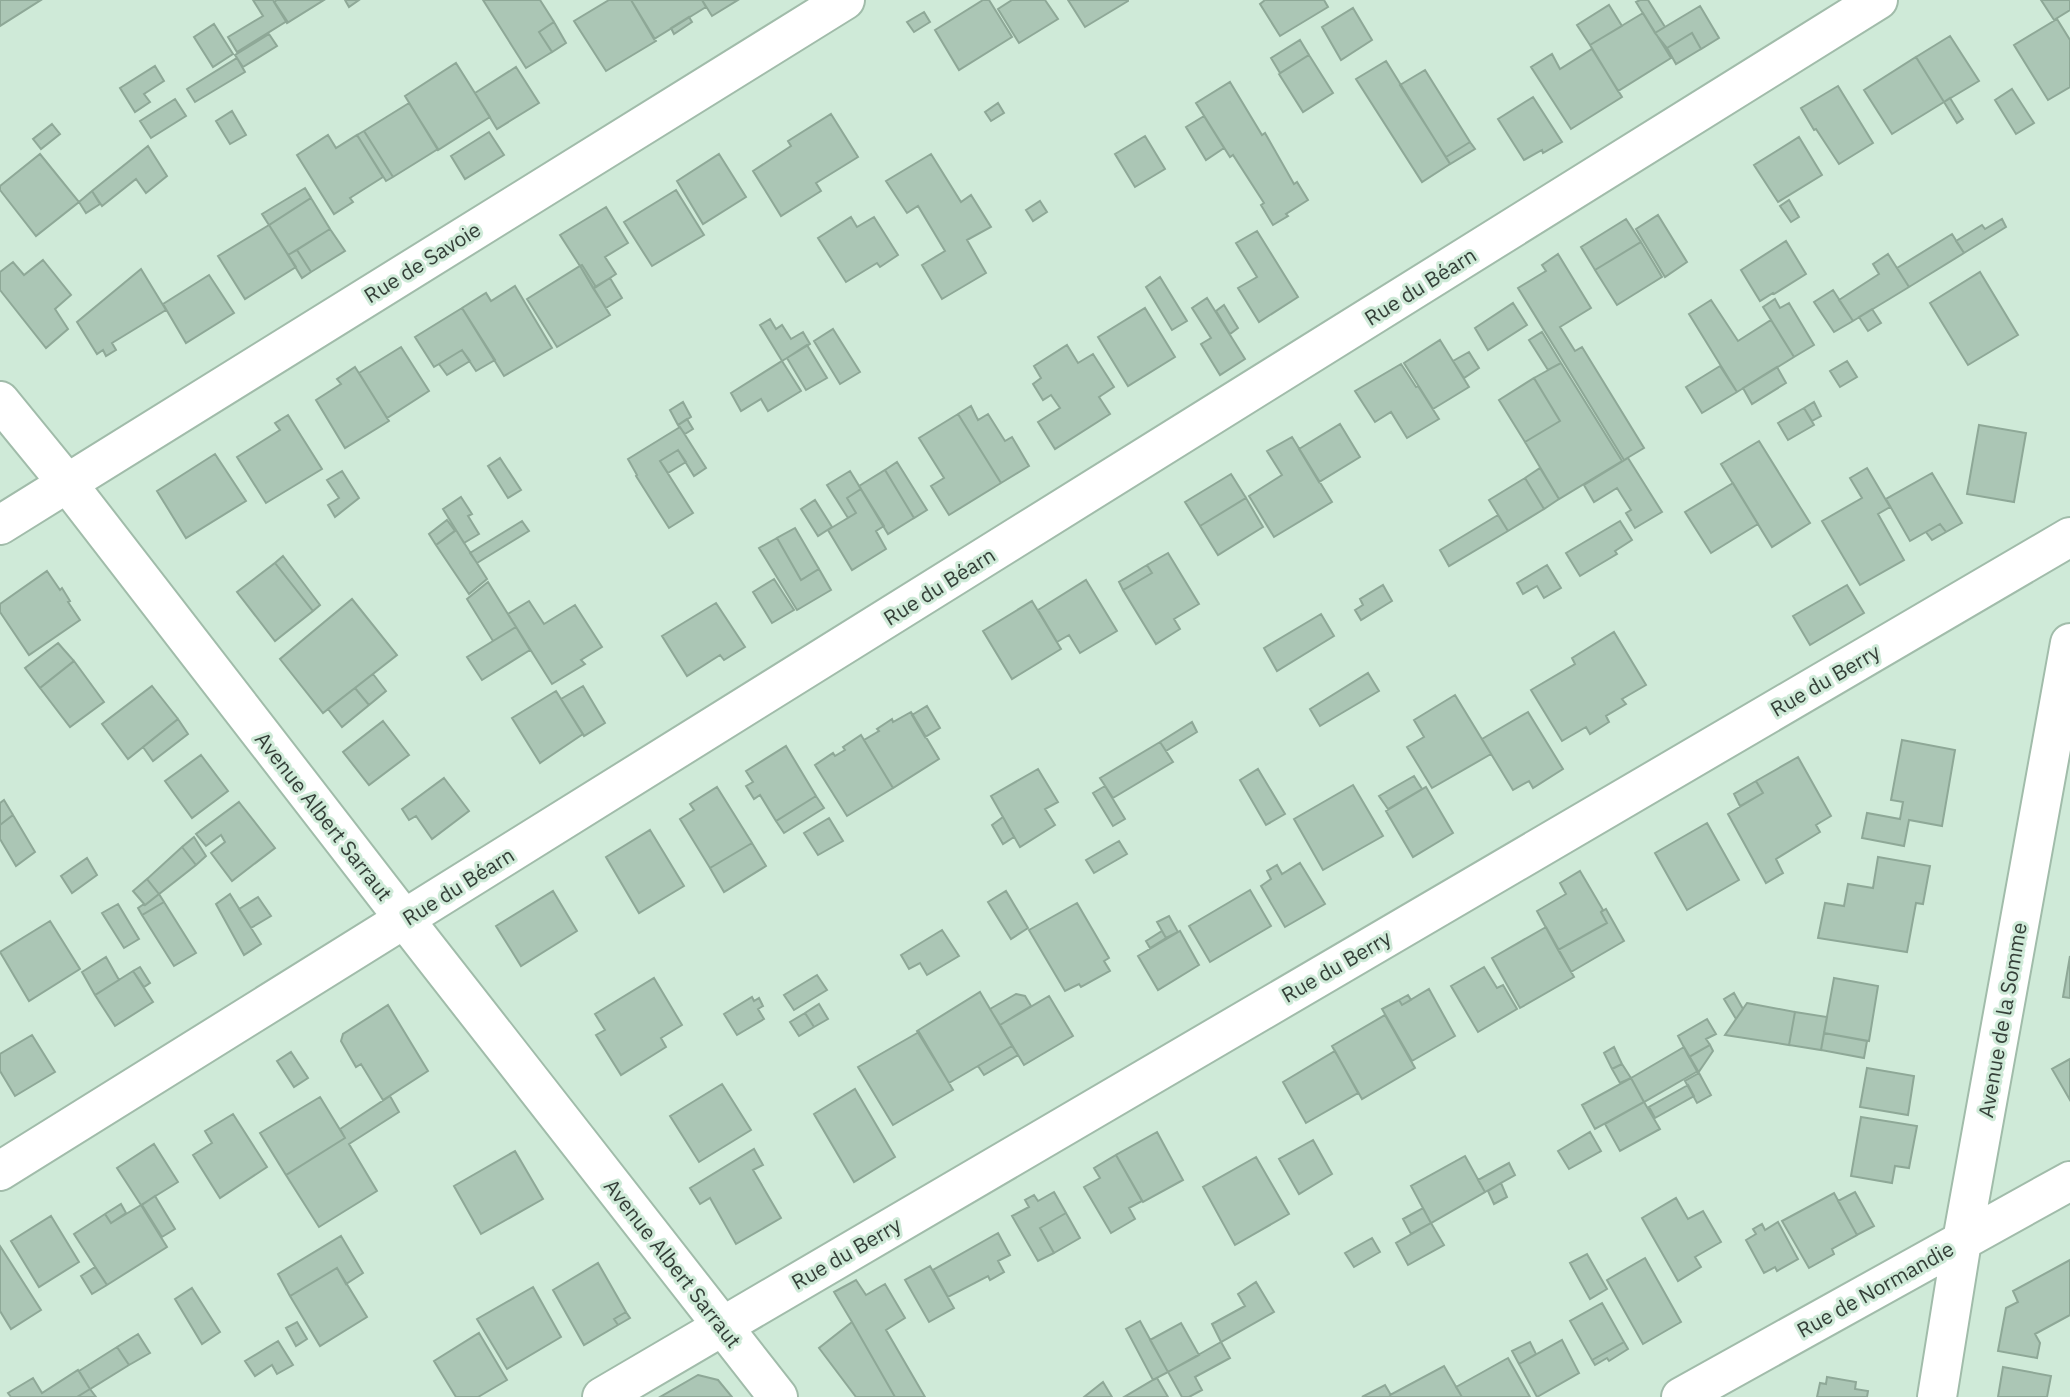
<svg xmlns="http://www.w3.org/2000/svg" width="2070" height="1397" font-family="'IBM Plex Sans',sans-serif">
<rect width="100%" height="100%" fill="#cfead8"/>
<path fill="#abc6b5" stroke="#8ea897" stroke-width="2" d="M0 0H41L0 26Z
M253 0H273L287 21 237 52 228 37 263 16Z
M277 0H324L287 23 274 2Z
M345 0H359L349 7Z
M483 0H540L554 22 539 32 552 52 526 68Z
M609 0H631L656 41 606 71 574 21Z
M631 0H702L706 7 654 39Z
M702 0H738L712 16Z
M983 0H989L1012 37 959 70 935 30Z
M1012 0H1045L1058 19 1019 43 998 9Z
M1068 0H1128V1L1085 27Z
M1265 0H1324L1328 7 1280 36 1260 4Z
M1640 0H1648L1665 27 1655 33 1636 2Z
M2041 0H2070V10L2054 20Z
M1609 5 1622 26 1590 45 1577 25Z
M1700 6 1719 38 1701 49 1692 33 1667 48 1655 33Z
M1353 8 1372 40 1341 60 1322 27Z
M924 12 930 22 914 32 907 22Z
M1643 13 1671 58 1618 91 1590 45Z
M689 17 692 22 674 34 671 28Z
M2057 19 2070 40V87L2048 100 2014 45Z
M554 22 566 43 552 52 539 32Z
M214 24 233 54 213 67 194 37Z
M1692 33 1701 49 1676 64 1667 48Z
M269 34 277 46 243 67 235 55Z
M1950 36 1979 81 1944 102 1916 57Z
M1300 40 1309 55 1280 73 1271 58Z
M1592 49 1622 97 1571 129 1531 67 1552 54 1560 69Z
M1309 55 1333 93 1303 112 1279 74Z
M1916 57 1944 102 1892 134 1864 90Z
M237 58 245 72 195 102 187 89Z
M1386 61 1450 164 1422 182 1356 79Z
M456 63 490 117 438 150 405 96Z
M155 66 164 81 144 94 150 102 135 112 120 88Z
M516 67 539 103 497 129 475 93Z
M1425 70 1470 142 1446 157 1400 85Z
M1230 82 1262 135 1265 133 1294 184 1297 182 1308 200 1286 214 1288 216 1273 225 1261 205 1264 203 1233 155 1230 157 1196 103Z
M1838 86 1873 143 1839 164 1816 129 1814 130 1801 108Z
M2012 89 2034 123 2016 134 1995 100Z
M1533 97 1562 142 1543 153 1542 150 1524 160 1498 119Z
M1950 98 1963 119 1957 123 1944 102Z
M175 99 186 116 151 138 140 121Z
M409 103 438 149 393 177 364 131Z
M998 103 1004 113 991 121 985 112Z
M232 111 246 135 230 144 216 121Z
M831 114 858 157 816 183 821 191 781 216 753 171 791 146 788 141Z
M1204 116 1224 148 1206 160 1186 127Z
M52 124 60 134 41 149 33 139Z
M364 131 393 177 386 181 357 135Z
M489 132 504 155 465 179 451 156Z
M328 135 336 148 357 135 383 177 350 198 353 202 334 214 297 155Z
M1145 136 1165 169 1135 187 1115 154Z
M1799 137 1822 175 1778 202 1754 165Z
M1470 142 1475 149 1450 164 1446 157Z
M148 146 167 176 146 193 136 179 102 206 92 191Z
M40 154 79 202 36 236 0 190V186Z
M719 154 746 197 703 224 677 181Z
M931 154 961 202 971 195 991 227 967 240 986 273 942 299 922 265 945 251 918 206 907 213 886 181Z
M305 188 311 198 269 225 262 214Z
M676 190 704 235 652 266 624 222Z
M92 191 100 204 86 213 79 202Z
M311 198 330 229 288 255 269 225Z
M1789 200 1799 217 1791 222 1780 206Z
M1040 201 1047 212 1033 221 1026 210Z
M606 207 628 243 605 257 616 274 596 287 582 265 580 266 560 235Z
M1658 215 1687 262 1665 277 1636 229Z
M851 217 857 227 874 217 898 255 880 267 877 263 846 282 818 238Z
M1626 219 1641 242 1595 270 1581 247Z
M2002 219 2006 227 1964 253 1956 241 1982 225 1985 229Z
M269 225 296 267 245 299 218 256Z
M330 229 345 251 311 272 297 250Z
M1257 231 1298 297 1259 322 1238 288 1257 277 1236 243Z
M1952 234 1964 253 1909 287 1897 268Z
M1786 241 1806 274 1774 294 1773 293 1760 301 1741 270Z
M1641 242 1662 277 1617 305 1595 270Z
M297 250 311 272 302 278 288 255Z
M1558 254 1591 308 1560 327 1575 351 1582 347 1644 448 1624 460 1518 288 1546 271 1542 265Z
M1888 254 1909 287 1853 321 1839 300 1879 274 1873 264Z
M43 260 71 295 55 309 68 329 46 348 0 290V272L13 262 24 275Z
M582 265 596 287 593 288 580 266Z
M580 266 610 315 557 347 527 299Z
M141 269 166 310 112 343 116 350 106 356 103 350 97 354 77 322Z
M1980 272 2018 335 1968 365 1930 303Z
M209 275 234 313 186 343 163 304Z
M1160 277 1187 321 1172 330 1146 287Z
M610 278 622 298 606 308 593 288Z
M515 286 552 348 504 376 462 308 486 293 491 301Z
M1833 290 1853 321 1834 332 1814 302Z
M1207 298 1245 359 1220 375 1201 344 1211 338 1192 308Z
M1775 299 1780 308 1789 303 1814 345 1794 357 1763 307Z
M1711 300 1738 341 1771 320 1794 357 1737 392 1689 314Z
M1513 303 1527 325 1488 350 1475 328Z
M1224 305 1238 328 1230 334 1216 311Z
M462 308 495 360 476 371 462 350 434 367 415 337Z
M1145 308 1175 357 1128 386 1098 337Z
M1872 309 1881 323 1868 331 1859 317Z
M770 319 776 329 782 325 791 339 803 332 810 344 782 361 760 325Z
M833 329 860 372 840 384 814 341Z
M1542 332 1561 363 1548 370 1529 340Z
M1440 340 1469 387 1433 409 1404 363Z
M807 345 827 378 806 390 787 358Z
M1067 345 1078 363 1093 354 1114 387 1099 397 1110 414 1055 449 1038 422 1060 408 1051 395 1043 400 1033 384 1041 378 1034 366Z
M401 347 429 391 387 418 359 373Z
M462 350 470 361 447 375 439 364Z
M1469 352 1479 368 1464 378 1453 361Z
M782 361 801 391 768 411 761 399 741 411 731 393Z
M1847 361 1857 377 1840 387 1830 371Z
M1561 363 1622 461 1559 499 1525 442 1560 421 1534 378Z
M1401 364 1416 387 1418 386 1439 419 1407 438 1391 412 1375 422 1355 391Z
M1720 366 1737 392 1702 413 1686 387Z
M355 367 389 421 345 448 316 400 341 384 337 379Z
M1777 367 1786 383 1752 404 1743 388Z
M1534 378 1560 421 1525 442 1499 400Z
M683 402 691 417 678 425 670 410Z
M1814 402 1821 416 1812 421 1804 408Z
M971 406 978 420 988 414 1005 441 1012 437 1029 466 1001 483 958 414Z
M1804 408 1814 425 1788 440 1778 423Z
M958 414 1001 483 949 515 931 486 944 478 919 438Z
M288 415 322 469 266 503 237 457 280 430 275 423Z
M687 419 693 429 685 434 678 425Z
M1340 424 1360 457 1319 482 1299 449Z
M1979 425 2026 433 2014 502 1967 494Z
M680 427 706 468 694 476 678 450 660 461 693 513 669 528 636 476 637 475 628 459Z
M1292 437 1332 502 1274 537 1249 496 1282 475 1267 451Z
M1759 441 1810 523 1772 547 1721 464Z
M678 450 686 462 668 473 660 461Z
M215 454 246 501 186 538 157 491Z
M500 458 521 490 508 498 488 466Z
M1628 458 1662 512 1635 528 1626 513 1631 510 1617 488 1594 502 1584 485Z
M897 462 927 510 914 518 885 470Z
M1540 468 1559 499 1544 509 1525 478Z
M1867 468 1890 507 1878 514 1904 560 1860 585 1822 521 1862 498 1850 478Z
M885 470 914 518 888 534 859 486Z
M342 471 359 498 335 517 328 505 339 498 327 480Z
M850 471 861 489 847 498 856 513 848 518 827 485Z
M1932 473 1962 523 1946 532 1940 524 1910 541 1886 499Z
M1231 474 1246 498 1200 526 1185 502Z
M1525 478 1544 509 1508 531 1489 500Z
M1733 483 1758 524 1711 553 1685 512Z
M861 489 884 526 876 531 886 549 852 570 828 530 856 513 847 498Z
M461 497 472 514 468 516 479 534 464 543 443 509Z
M1246 498 1263 527 1218 555 1200 526Z
M815 500 832 527 818 536 801 509Z
M1498 515 1508 531 1449 566 1440 550Z
M447 520 455 531 436 545 429 534Z
M522 521 529 531 477 563 470 553Z
M1620 521 1632 540 1615 551 1617 554 1580 576 1566 553Z
M1940 524 1946 532 1932 540 1926 532Z
M795 528 819 569 801 580 777 538Z
M456 530 487 579 469 594 436 545Z
M777 538 801 580 819 569 831 590 797 610 759 548Z
M1168 553 1199 604 1174 619 1180 629 1156 644 1123 590 1152 573 1147 565Z
M283 556 320 605 313 611 275 563Z
M275 563 313 611 275 641 237 592Z
M1147 565 1152 573 1123 590 1119 582Z
M1547 565 1561 588 1544 598 1537 586 1523 594 1517 583Z
M47 571 60 590 62 588 70 601 68 602 80 620 29 655 0 612V604Z
M774 579 794 610 772 623 753 592Z
M1086 580 1117 631 1080 653 1069 635 1057 642 1038 610Z
M488 582 516 627 493 641 467 599Z
M1383 585 1392 601 1361 620 1355 610 1363 605 1360 599Z
M1847 585 1864 613 1810 645 1793 616Z
M352 599 397 655 323 713 280 659Z
M529 601 544 624 575 605 602 647 581 660 585 664 552 684 508 614Z
M1032 601 1061 649 1012 679 983 631Z
M716 603 745 647 724 660 720 655 687 676 662 636Z
M1321 614 1334 636 1277 671 1264 648Z
M516 627 530 650 482 680 467 657Z
M1614 632 1646 685 1622 699 1626 704 1606 716 1609 722 1590 734 1586 727 1562 741 1531 690 1575 664 1572 658Z
M58 643 74 661 40 688 25 668Z
M74 661 104 702 70 727 40 688Z
M1368 673 1379 691 1320 726 1310 709Z
M373 674 386 691 369 705 355 688Z
M152 686 178 719 128 759 102 724Z
M583 686 605 723 584 736 561 699Z
M355 688 369 705 342 727 328 709Z
M556 691 583 734 540 763 512 718Z
M1455 695 1491 754 1432 788 1407 747 1424 737 1414 720Z
M927 706 940 728 925 737 912 715Z
M911 712 939 759 893 788 864 740 879 731 877 729 892 719 893 722Z
M1528 712 1563 769 1533 788 1529 781 1513 790 1482 739Z
M178 719 188 734 153 761 143 747Z
M383 721 409 755 369 785 343 752Z
M1192 722 1197 732 1166 751 1160 742Z
M861 735 893 788 847 816 815 765 833 753 835 756 845 750 843 747Z
M1902 740 1955 750 1942 826 1909 820 1904 846 1862 838 1867 813 1900 819 1903 802 1891 800Z
M1160 742 1173 762 1113 798 1100 778Z
M786 746 816 796 776 821 760 795 754 799 746 786 753 782 746 771Z
M201 755 228 791 192 818 165 781Z
M1798 757 1831 816 1816 825 1820 832 1776 859 1783 873 1766 883 1728 814 1763 793 1756 781Z
M1038 769 1058 802 1045 809 1055 825 1020 847 991 796Z
M1258 769 1285 814 1266 825 1240 780Z
M1414 776 1422 789 1388 809 1379 796Z
M444 778 469 811 432 839 416 816 409 820 402 809Z
M1756 781 1763 793 1740 806 1734 794Z
M1353 785 1383 836 1323 870 1294 819Z
M1105 786 1125 819 1113 826 1093 793Z
M717 787 752 843 710 868 680 819 694 810 690 804Z
M1426 787 1453 833 1413 857 1386 811Z
M816 796 824 808 784 833 776 821Z
M4 800 13 815 0 825V803Z
M239 802 275 848 232 881 211 853 225 842 221 835 206 846 196 834Z
M13 815 35 852 16 866 0 839V825Z
M1003 817 1014 837 1003 844 992 825Z
M829 818 843 841 818 855 804 833Z
M1707 823 1739 880 1687 910 1655 853Z
M650 830 684 886 639 913 606 857Z
M194 837 206 856 196 865 182 847Z
M1119 841 1127 854 1094 873 1086 860Z
M752 843 766 866 724 892 710 868Z
M182 847 196 865 159 894 147 879Z
M1878 857 1930 866 1923 904 1916 903 1907 952 1818 938 1825 903 1844 906 1848 884 1873 888Z
M87 858 97 875 72 893 61 876Z
M1300 863 1325 904 1285 927 1261 886 1271 879 1267 871 1277 865 1282 874Z
M1580 871 1603 910 1601 912 1607 923 1558 950 1537 911 1566 894 1560 883Z
M147 879 159 894 145 905 133 891Z
M1250 890 1271 926 1210 962 1189 926Z
M553 891 577 931 521 966 496 926Z
M1006 891 1028 928 1011 939 988 902Z
M159 894 164 902 142 915 138 908 144 904 145 905Z
M230 894 261 944 244 955 216 904Z
M258 897 271 916 251 928 239 909Z
M164 902 196 953 174 966 142 915Z
M1077 903 1109 958 1104 961 1110 971 1081 987 1079 984 1065 991 1029 930Z
M118 904 139 939 124 948 102 913Z
M1606 909 1624 941 1571 972 1558 950 1607 923 1601 912Z
M1169 916 1178 932 1166 938 1157 922Z
M50 921 80 969 29 1001 0 952Z
M1546 927 1574 977 1520 1008 1492 958Z
M942 930 959 956 927 975 920 963 909 969 901 955Z
M1162 931 1166 938 1150 948 1146 941Z
M1180 931 1199 965 1158 990 1138 956Z
M2070 956V998L2063 997Z
M106 957 119 980 95 995 82 972Z
M140 967 150 983 144 987 133 971Z
M1484 967 1497 988 1503 985 1517 1009 1478 1032 1451 986Z
M133 971 153 1002 115 1026 95 995Z
M817 975 827 990 794 1010 784 995Z
M654 978 682 1025 661 1038 666 1047 621 1075 596 1035 605 1030 595 1014Z
M1834 978 1878 986 1869 1041 1824 1033Z
M1429 989 1455 1036 1412 1061 1382 1009 1399 1000 1402 1005Z
M980 992 1012 1046 949 1083 917 1031Z
M1734 993 1743 1009 1736 1019 1724 999Z
M1016 994 1025 996 1031 1006 1000 1025 990 1009Z
M1408 995 1411 1000 1402 1005 1399 1000Z
M1049 996 1073 1036 1024 1065 1000 1025Z
M752 997 754 1001 759 998 763 1006 758 1009 764 1019 737 1035 724 1014Z
M1747 1003 1795 1012 1789 1045 1725 1035Z
M819 1004 828 1019 814 1027 805 1013Z
M388 1005 428 1071 383 1100 361 1064 356 1067 341 1041 343 1034Z
M1795 1012 1827 1017 1821 1050 1789 1045Z
M805 1013 814 1027 799 1036 790 1022Z
M1385 1015 1415 1068 1362 1099 1332 1046Z
M1707 1019 1716 1034 1706 1039 1710 1045 1689 1057 1678 1036Z
M919 1032 953 1090 893 1125 858 1067Z
M1824 1033 1867 1041 1864 1058 1821 1050Z
M32 1035 55 1072 15 1096 0 1071V1054Z
M1710 1045 1713 1051 1698 1073 1689 1057Z
M1012 1046 1018 1055 984 1075 978 1066Z
M1614 1047 1622 1064 1612 1069 1604 1053Z
M1684 1047 1698 1071 1644 1102 1631 1078Z
M1335 1051 1358 1093 1306 1123 1283 1082Z
M291 1052 308 1078 294 1087 277 1061Z
M2070 1059V1100L2052 1069Z
M1622 1064 1631 1078 1620 1083 1612 1069Z
M1867 1068 1914 1076 1908 1115 1860 1107Z
M1699 1073 1711 1095 1697 1103 1685 1081Z
M1631 1078 1644 1102 1595 1129 1582 1105Z
M722 1084 751 1130 699 1162 670 1116Z
M1688 1085 1694 1096 1655 1118 1649 1107Z
M855 1089 895 1157 854 1182 814 1114Z
M390 1096 399 1112 349 1144 377 1191 319 1227 286 1175 345 1138 340 1129Z
M320 1097 345 1138 286 1175 260 1133Z
M1644 1102 1660 1129 1620 1151 1605 1124Z
M233 1114 267 1167 220 1198 193 1155 212 1143 205 1131Z
M1861 1117 1917 1126 1909 1168 1895 1166 1892 1183 1851 1176Z
M1157 1132 1183 1180 1143 1202 1116 1155Z
M1590 1132 1601 1151 1569 1169 1558 1151Z
M1313 1140 1332 1174 1299 1194 1279 1159Z
M154 1144 178 1182 141 1205 117 1168Z
M754 1149 763 1165 753 1170 781 1218 736 1244 710 1198 700 1204 690 1188Z
M515 1151 543 1199 481 1234 454 1186Z
M1116 1155 1142 1201 1129 1208 1135 1219 1111 1233 1084 1187 1100 1178 1094 1168Z
M1465 1156 1485 1192 1431 1223 1411 1186Z
M1256 1157 1289 1214 1235 1245 1203 1187Z
M1509 1163 1515 1175 1485 1192 1478 1180Z
M1501 1183 1507 1197 1494 1204 1488 1191Z
M1054 1192 1066 1213 1040 1228 1054 1253 1038 1261 1012 1216 1029 1207 1025 1200 1034 1195 1038 1201Z
M1855 1192 1874 1226 1857 1235 1838 1201Z
M1834 1193 1857 1235 1832 1249 1834 1254 1809 1268 1782 1221Z
M155 1196 175 1229 162 1237 142 1205Z
M1676 1198 1688 1219 1703 1211 1721 1242 1695 1257 1701 1267 1678 1281 1642 1218Z
M121 1204 126 1213 111 1223 105 1214Z
M141 1205 167 1247 107 1285 74 1234 105 1214 111 1223Z
M1423 1208 1431 1223 1411 1234 1403 1219Z
M1066 1213 1080 1238 1054 1253 1040 1228Z
M51 1216 79 1262 39 1287 11 1241Z
M1778 1222 1798 1259 1777 1271 1775 1267 1764 1273 1746 1240 1756 1234 1753 1229 1762 1224 1765 1230Z
M1431 1223 1444 1245 1408 1265 1396 1243Z
M998 1233 1010 1255 998 1261 1004 1272 990 1280 988 1276 948 1297 933 1270Z
M341 1236 363 1273 346 1284 337 1268 290 1296 278 1274Z
M1372 1238 1380 1252 1354 1267 1345 1253Z
M0 1246 41 1310 11 1329 0 1311Z
M1587 1254 1607 1289 1590 1299 1570 1263Z
M1645 1258 1681 1322 1643 1344 1607 1280Z
M2070 1260V1315L2035 1334 2040 1343 2037 1358 1998 1351 2006 1308 2018 1302 2013 1291Z
M598 1263 626 1312 614 1319 618 1325 584 1345 553 1290Z
M930 1266 954 1308 929 1322 905 1280Z
M95 1267 107 1285 92 1294 81 1276Z
M337 1268 367 1317 320 1346 290 1296Z
M856 1280 866 1295 885 1284 905 1318 886 1330 925 1397H895L852 1322 834 1292Z
M1256 1282 1274 1312 1221 1342 1212 1324 1245 1306 1238 1294Z
M533 1287 561 1337 507 1369 477 1319Z
M192 1288 220 1332 202 1344 175 1299Z
M1602 1303 1624 1342 1592 1360 1570 1321Z
M626 1312 630 1318 618 1325 614 1319Z
M1140 1321 1168 1372 1153 1380 1126 1329Z
M297 1322 307 1339 296 1346 286 1328Z
M852 1322 895 1397H856L819 1348Z
M1181 1323 1199 1355 1168 1372 1150 1340Z
M479 1333 507 1380 478 1397H456L434 1361Z
M138 1334 150 1353 129 1365 117 1347Z
M1562 1340 1579 1373 1537 1397 1519 1364Z
M278 1341 293 1365 277 1374 272 1365 255 1376 245 1361Z
M1221 1342 1230 1358 1195 1377 1202 1390 1189 1397H1182L1168 1372Z
M1530 1342 1536 1354 1519 1364 1512 1351Z
M1624 1342 1628 1349 1609 1361 1607 1358 1595 1365 1592 1360Z
M117 1347 129 1365 90 1389 79 1371Z
M1508 1358 1530 1397H1462L1456 1387Z
M1444 1366 1462 1397H1392L1390 1395Z
M2003 1367 2051 1376 2047 1397H1998Z
M78 1370 90 1389 77 1397H11L8 1393 33 1378 42 1393Z
M698 1375 718 1380 732 1397H660Z
M1827 1377 1856 1382 1855 1389 1868 1391 1867 1397H1817L1820 1383 1826 1384Z
M1157 1378 1168 1397H1124L1153 1380Z
M1103 1382 1112 1397H1084Z
M1385 1385 1392 1397H1362Z
M90 1389 96 1397H77Z"/>
<g fill="none" stroke-linecap="round" stroke-linejoin="round">
<defs>
<path id="minor" d="M0 401 67 483 405 920 778 1397
M0 525 845 0
M0 1171 1878 0
M602 1397 2070 537
M1681 1397 2070 1181
M1937 1397 1962 1241 2070 643"/>
</defs>
<use href="#minor" stroke="#a1bcaa" stroke-width="42"/>
<use href="#minor" stroke="#fff" stroke-width="38"/>
</g>
<g text-anchor="middle" dominant-baseline="central" stroke-width="6" stroke-linejoin="round" paint-order="stroke">
<g font-size="21" fill="#343f38" stroke="#cfead8">
<text transform="translate(422 262) rotate(-32)">Rue de Savoie</text>
<text transform="translate(1420 286) rotate(-32)">Rue du Béarn</text>
<text transform="translate(939 586) rotate(-32)">Rue du Béarn</text>
<text transform="translate(1825 680) rotate(-30)">Rue du Berry</text>
<text transform="translate(324 816) rotate(52)">Avenue Albert Sarraut</text>
<text transform="translate(458 886) rotate(-32)">Rue du Béarn</text>
<text transform="translate(1336 966) rotate(-30)">Rue du Berry</text>
<text transform="translate(2002 1020) rotate(-80)">Avenue de la Somme</text>
<text transform="translate(846 1253) rotate(-30)">Rue du Berry</text>
<text transform="translate(673 1263) rotate(52)">Avenue Albert Sarraut</text>
<text transform="translate(1875 1289) rotate(-29)">Rue de Normandie</text>
</g>
</g>
</svg>
